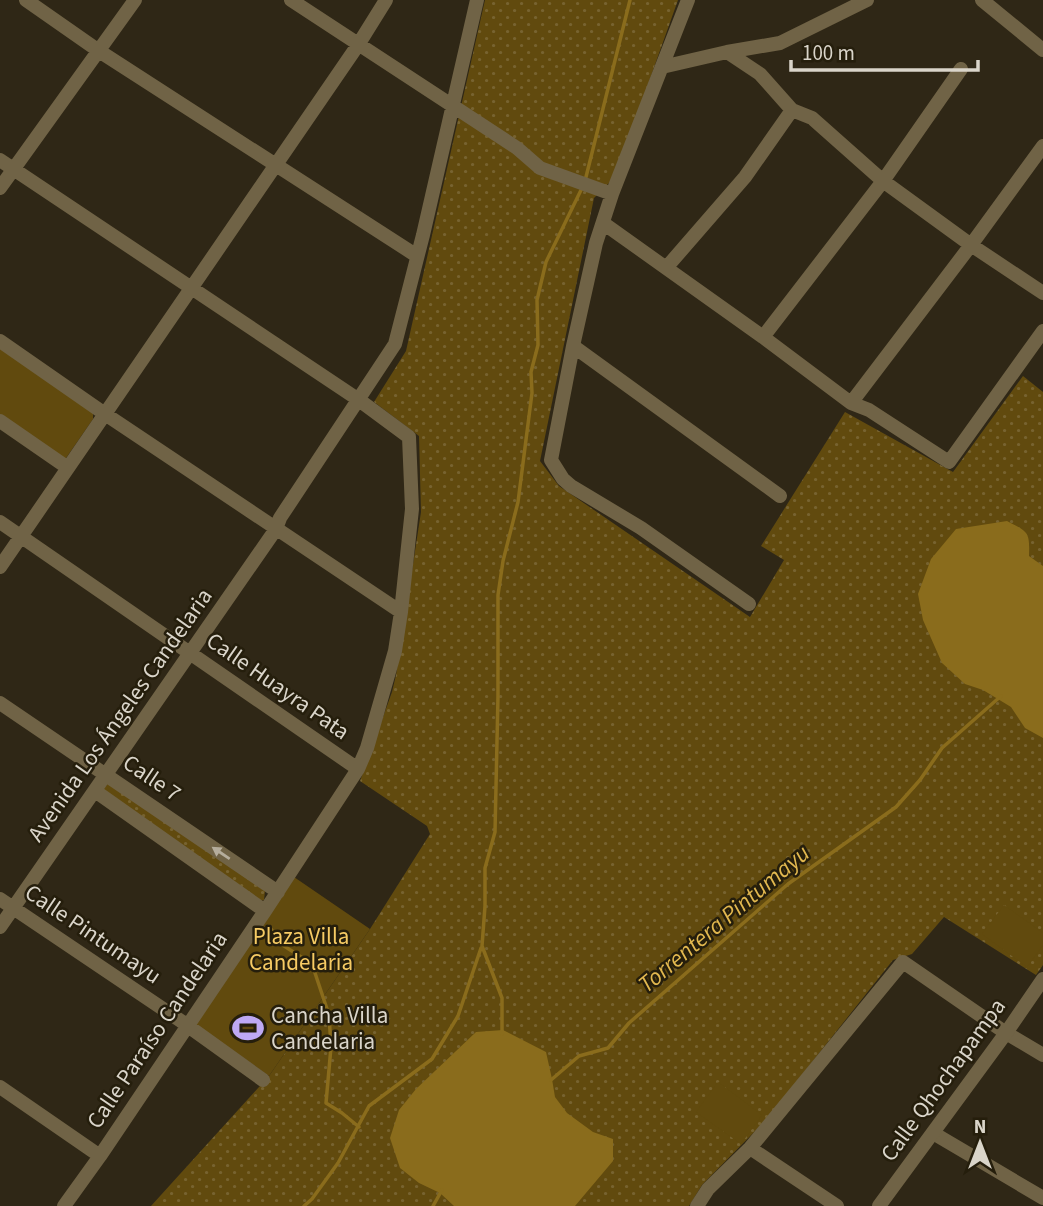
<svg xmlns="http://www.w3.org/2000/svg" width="1043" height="1206" font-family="'Source Sans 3',sans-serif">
<defs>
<pattern id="grass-dots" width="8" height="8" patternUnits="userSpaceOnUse" patternTransform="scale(1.75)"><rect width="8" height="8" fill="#614a0e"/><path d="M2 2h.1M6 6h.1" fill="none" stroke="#776330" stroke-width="1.8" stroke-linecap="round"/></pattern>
</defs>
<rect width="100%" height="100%" fill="#2f2716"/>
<path fill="url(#grass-dots)" d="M485 0H678L615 177 594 198 540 461 559 486 750 617 784 560 761 546 845 412 953 472 1023 376 1043 392V965L1036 975 944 917 912 954 893 960 766 1120 702 1185 689 1206H151L269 1076 370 929 430 834 427 826 360 781 392 692 396 675 421 512 419 436 374 402 406 351Z
M108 783 265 891 264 900 259 901 103 790Z"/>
<path fill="#614a0e" d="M0 346 93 411V419L64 461 0 417Z
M294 877 370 929 269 1076 195 1024Z
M1004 905 1043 933V945L1027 967 982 934Z
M718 1082 762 1115 741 1144 696 1112Z"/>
<path fill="#8a6c1c" d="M1007 521C1028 532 1030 531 1029 556L1043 566V738L1025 728 1011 707 983 690 965 684 942 663 923 620 918 594 931 559 956 529Z
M503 1030 546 1052 552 1079 555 1097 567 1113 593 1132 613 1139V1161L575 1206H454L440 1193 419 1183 400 1168 390 1138 399 1110 416 1089 476 1032Z"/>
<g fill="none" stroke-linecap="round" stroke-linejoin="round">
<path stroke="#8a6c1c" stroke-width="3.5" d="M585 181 630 0
M269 926 281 944 312 964 329 1015 331 1047 326 1103 342 1113 359 1127
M502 1034V998L482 946 485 906V868L495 832 498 696V595L503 561 518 502 532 393 531 372 538 345 537 300 546 262 582 188
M551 1080 579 1056 608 1048 629 1023 788 884 896 807 920 780 942 748 1001 696
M304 1206 312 1199 338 1163 369 1106 432 1059 458 1016 481 948
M433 1206 442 1190"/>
<path stroke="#706346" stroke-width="14" d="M26 0 99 51 417 256
M291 0 517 148 540 168 612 194
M688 0 612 194 596 243 573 346 551 460 563 479 571 486 641 528 749 604
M982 0 1043 50
M727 52 760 74 792 110 812 118 883 181 971 245 1043 293
M662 67 727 52 780 43 867 0
M0 160 359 400 409 437 412 509 401 612 395 651 367 748 358 769 265 911 100 1156 64 1206
M0 188 135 0
M603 223 763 337 851 403 869 410 949 462 1043 331
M666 268 745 177 792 110
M763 337 883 181 961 69
M0 341 105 414 401 612
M573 346 780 496
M851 403 971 245 1043 146
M0 421 68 468
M0 522 358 769
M0 567 358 45 386 0
M0 703 278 892
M95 791 265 911
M0 899 181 1021 263 1080
M0 927 276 529 280 518 395 344 423 235 477 0
M0 1087 100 1156
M933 1133 1043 1198
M750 1148 837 1206
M697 1206 708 1189 750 1148 903 962 1006 1033 1043 1055"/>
<path stroke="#706346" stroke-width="14" d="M879 1206 1006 1033 1043 979"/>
</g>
<defs><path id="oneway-solid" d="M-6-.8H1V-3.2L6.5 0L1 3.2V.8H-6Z" transform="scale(1.75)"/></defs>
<use fill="#b5ad9c" href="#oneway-solid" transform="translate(221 853) rotate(-146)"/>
<defs>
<symbol id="stadium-bare" viewBox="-9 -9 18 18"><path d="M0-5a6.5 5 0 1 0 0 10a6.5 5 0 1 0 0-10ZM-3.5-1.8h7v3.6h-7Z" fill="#bea9f4" stroke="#251e0c" stroke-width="2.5" paint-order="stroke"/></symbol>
</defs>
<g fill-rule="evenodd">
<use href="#stadium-bare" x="226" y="1006" width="44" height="44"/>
</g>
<g text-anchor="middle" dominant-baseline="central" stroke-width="5" stroke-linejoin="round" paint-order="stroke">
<g font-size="23" fill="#dad5ca" stroke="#251e0c">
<text transform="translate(278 686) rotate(35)">Calle Huayra Pata</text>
<text transform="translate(120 715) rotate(-55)">Avenida Los Ángeles Candelaria</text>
<text transform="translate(152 778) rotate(34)">Calle 7</text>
<text transform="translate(93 934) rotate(34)">Calle Pintumayu</text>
<text transform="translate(157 1030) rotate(-56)">Calle Paraíso Candelaria</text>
<text transform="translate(943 1080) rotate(-54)">Calle Qhochapampa</text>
</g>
<g font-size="23" fill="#f6cb64" stroke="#251e0c">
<text x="301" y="936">Plaza Villa<tspan x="301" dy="26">Candelaria</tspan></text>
</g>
<g font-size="23" fill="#dad5ca" stroke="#251e0c" text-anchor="start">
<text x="271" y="1015">Cancha Villa<tspan x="271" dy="26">Candelaria</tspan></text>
</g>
<g font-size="24" font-style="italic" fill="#e2b84f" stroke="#251e0c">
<text transform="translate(724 919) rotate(-40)">Torrentera Pintumayu</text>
</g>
</g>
<g transform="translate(980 1143)" stroke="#251e0c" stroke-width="5" paint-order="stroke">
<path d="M0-5L12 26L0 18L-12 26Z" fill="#dad5ca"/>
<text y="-10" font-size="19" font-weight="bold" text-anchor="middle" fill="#dad5ca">N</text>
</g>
<path d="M791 60v10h187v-10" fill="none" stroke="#dad5ca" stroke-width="3.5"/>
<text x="802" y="60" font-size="21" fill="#dad5ca" stroke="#251e0c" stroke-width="5" paint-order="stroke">100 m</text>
</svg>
